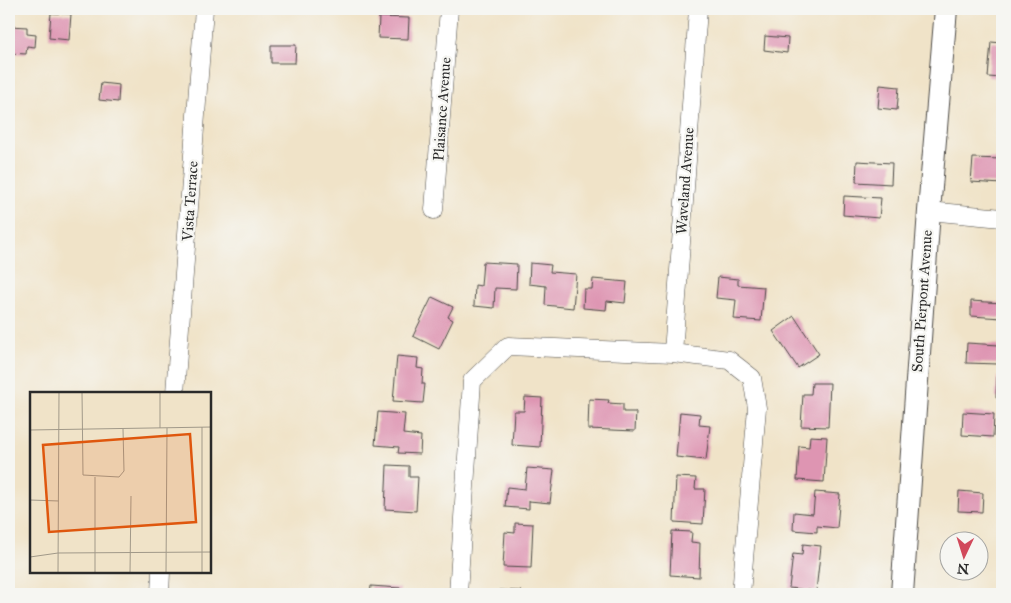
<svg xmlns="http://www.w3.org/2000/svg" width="1011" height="603" font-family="'IM FELL Great Primer',serif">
<rect width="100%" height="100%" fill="#f6f6f2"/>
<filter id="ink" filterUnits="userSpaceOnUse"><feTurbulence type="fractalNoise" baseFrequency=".02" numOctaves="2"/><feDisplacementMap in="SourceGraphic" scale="10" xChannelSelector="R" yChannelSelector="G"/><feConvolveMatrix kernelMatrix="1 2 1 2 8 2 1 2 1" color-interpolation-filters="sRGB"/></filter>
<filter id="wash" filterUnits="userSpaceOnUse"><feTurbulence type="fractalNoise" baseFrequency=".0096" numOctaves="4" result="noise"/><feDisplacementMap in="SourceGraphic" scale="20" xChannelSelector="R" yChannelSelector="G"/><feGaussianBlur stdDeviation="1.12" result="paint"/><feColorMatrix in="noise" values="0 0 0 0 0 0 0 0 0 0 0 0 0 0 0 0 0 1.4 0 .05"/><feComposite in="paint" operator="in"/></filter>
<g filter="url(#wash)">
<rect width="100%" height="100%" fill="#f0e3c8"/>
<g id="blocks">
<path fill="#de95b2" d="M51 13 71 14 69 40 49 38Z
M379 17 409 18 408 39 378 38Z
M9 26 27 27V34L36 35 35 47 27 46 26 54 9 53Z
M765 36 788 38 787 53 764 50Z
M991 42 1002 43V78L988 77Z
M271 45H296L295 63H271Z
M101 83 119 85 118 102 99 100Z
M880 85 899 87 897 110 878 108Z
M973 158 1002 159V184L971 182Z
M857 161 892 163 891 184 856 182Z
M844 196 881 198 879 218 843 215Z
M483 262 517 264 516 289 495 288 494 308 474 306 475 285 481 286Z
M530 263 551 265 550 272 576 274 573 308 545 305 546 286 529 284Z
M718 277 738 279V285L764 287 761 321 734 319 736 300 716 298Z
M593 279 627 282 625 303 607 301 606 310 583 308 584 289H592Z
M432 297 453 307 448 317 453 320 439 349 413 336Z
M971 301 1002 303V318L971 316Z
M794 316 819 354 798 368 773 331Z
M967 343 999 345 998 364 966 363Z
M397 356 418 358 417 368 423 369 422 384H425L423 403 393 401Z
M997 377H1002V398H996Z
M812 383H830L828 427 801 426 803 394H811Z
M525 397 542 398 540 447 512 445 514 411H524Z
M589 399 609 400 608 403 623 404V412H636L635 431 588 429Z
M378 412 405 414 403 434 421 436 420 454 398 453 399 447 375 445Z
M680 412 700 414 699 425 710 426 706 460 676 457Z
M963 412 994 414 993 437 962 435Z
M810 436 827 437 824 482 797 480 799 446 809 447Z
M387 465 409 466V477H418L416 511 385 509Z
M527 468 554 470 550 503 529 501V509L505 507 507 487 525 489Z
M676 477 696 478 695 489H705L703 524 674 522Z
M959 491 983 493 982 512 958 511Z
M815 492 840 494 837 528 817 526V532L793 530 794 512 813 514Z
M515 523 533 524 531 568 503 567 505 532 515 533Z
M672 531 692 532 691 542 700 543 699 577 670 575Z
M803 544 821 546 816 591 789 588 793 554 802 555Z
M371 586 400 588 399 594H370Z
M499 590 521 591 520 594H499Z"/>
</g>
</g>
<g filter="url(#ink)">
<use href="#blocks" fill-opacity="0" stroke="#494743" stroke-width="1"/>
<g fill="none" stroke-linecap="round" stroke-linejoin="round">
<defs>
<path id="minor" d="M434 210 449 9
M929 211 1002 218
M673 353 698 9
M175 393 204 9
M160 594 161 572
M458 594 472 381 508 346 673 353 729 360 752 378 757 408 741 594"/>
<path id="tertiary" d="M902 594 929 211 946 9"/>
</defs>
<use href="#minor" stroke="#494743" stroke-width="19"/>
<use href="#tertiary" stroke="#494743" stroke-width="24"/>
<use href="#minor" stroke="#fff" stroke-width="18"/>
<use href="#tertiary" stroke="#fff" stroke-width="22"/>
</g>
</g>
<g text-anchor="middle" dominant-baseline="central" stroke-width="4.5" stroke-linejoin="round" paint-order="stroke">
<g font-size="15" fill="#2b2b2b" stroke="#f6f6f2">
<text transform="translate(442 109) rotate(-86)">Plaisance Avenue</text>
<text transform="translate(685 181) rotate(-86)">Waveland Avenue</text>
<text transform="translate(190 201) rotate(-86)">Vista Terrace</text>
<text transform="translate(922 301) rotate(-86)">South Pierpont Avenue</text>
</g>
</g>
<g transform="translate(30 392)">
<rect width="181" height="181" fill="#f0e3c8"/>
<path fill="none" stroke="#a19989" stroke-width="1" d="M52 0 53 83 89 85 94 79 93 37M130 36V0M0 38 182 35M65 85V181M0 108 29 109M0 165 28 161 182 160M28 181 29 0M100 181 101 104M136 181 137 36M172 181V35"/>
<path fill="#df570e" fill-opacity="0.15" stroke="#df570e" stroke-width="2.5" d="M160 42 166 130 19 140 13 53Z"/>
<rect width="181" height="181" fill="none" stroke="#2b2b2b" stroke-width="2.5"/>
</g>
<rect width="1011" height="603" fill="none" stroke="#f6f6f2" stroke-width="30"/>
<g transform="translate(964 556) rotate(184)"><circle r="24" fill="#f6f6f2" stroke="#a5a5a2"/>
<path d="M0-4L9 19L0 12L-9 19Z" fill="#d1495b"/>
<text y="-8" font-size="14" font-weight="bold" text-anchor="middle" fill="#2b2b2b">N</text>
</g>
</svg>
